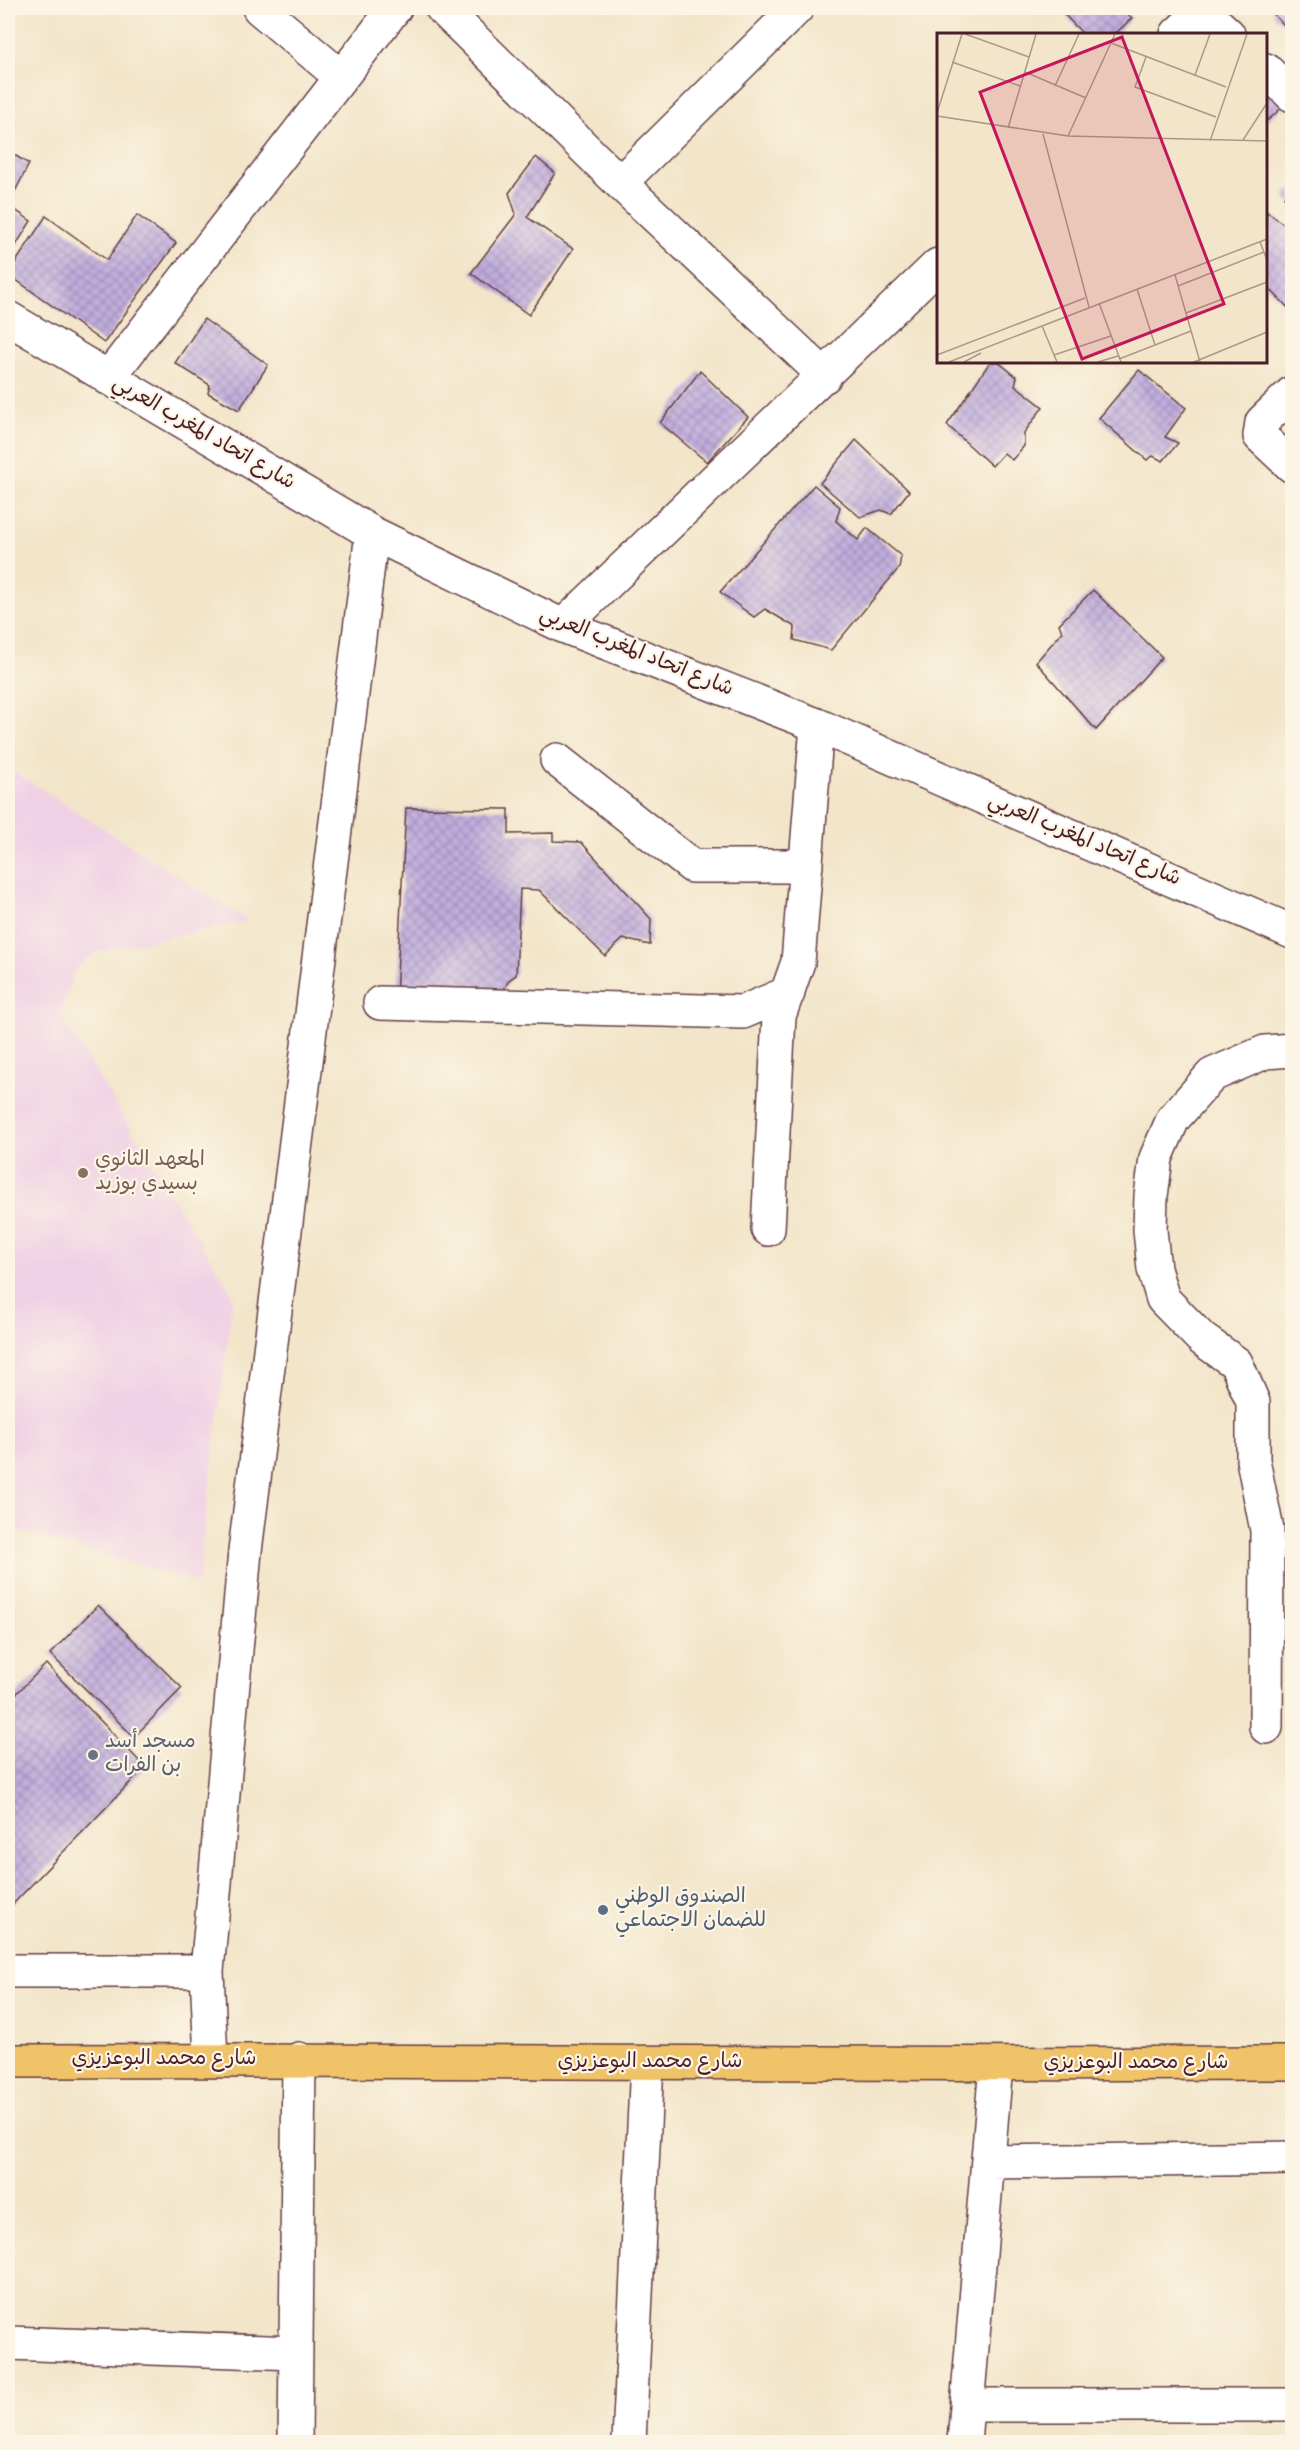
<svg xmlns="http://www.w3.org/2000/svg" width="1300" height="2450" font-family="Dekko,'Playpen Sans Arabic',sans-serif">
<defs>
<pattern id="building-cross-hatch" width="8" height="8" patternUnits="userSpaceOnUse" patternTransform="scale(1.5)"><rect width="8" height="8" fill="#c1aede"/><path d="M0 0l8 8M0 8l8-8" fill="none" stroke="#9f8db4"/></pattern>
</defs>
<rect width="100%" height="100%" fill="#fcf5e5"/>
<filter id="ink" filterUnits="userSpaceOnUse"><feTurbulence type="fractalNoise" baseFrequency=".0167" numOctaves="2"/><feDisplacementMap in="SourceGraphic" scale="12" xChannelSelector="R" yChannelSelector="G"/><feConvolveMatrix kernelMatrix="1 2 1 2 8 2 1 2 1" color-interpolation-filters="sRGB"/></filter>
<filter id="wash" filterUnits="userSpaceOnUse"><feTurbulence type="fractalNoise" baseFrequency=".008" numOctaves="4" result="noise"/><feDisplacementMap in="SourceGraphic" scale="24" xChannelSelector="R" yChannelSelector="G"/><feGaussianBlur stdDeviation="1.35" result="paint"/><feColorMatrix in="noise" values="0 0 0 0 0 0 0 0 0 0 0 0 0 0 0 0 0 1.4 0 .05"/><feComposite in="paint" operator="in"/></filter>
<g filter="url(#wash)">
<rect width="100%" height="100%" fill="#f2e5c9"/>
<path fill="#f0d0e5" d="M8 768 249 921 96 952 76 968 60 1014 233 1295 198 1582 8 1528Z"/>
<g id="blocks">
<path fill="url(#building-cross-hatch)" d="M1058 8H1121L1132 18 1115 34H1083Z
M1273 8H1292V33L1274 15Z
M1266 86 1286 104 1268 120 1266 118Z
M8 151 29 164 8 205 31 221 8 258Z
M536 157 555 173 527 217 573 249 529 315 471 273 516 214 509 193Z
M1292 188V205L1284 197Z
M1268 212 1292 231V312L1266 285V215Z
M137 215 176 243 104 343 8 274 46 216 107 260Z
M204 319 268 365 239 410 208 393 210 385 175 363Z
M990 362H998L1017 377 1015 385 1043 407 1024 433V446L1012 460 1004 453 992 466 947 425Z
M1139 370 1186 408 1165 437 1178 443 1163 461 1153 456 1147 460 1099 418Z
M700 371 748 417 707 462 660 423Z
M856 440 909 491 891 514 881 510 860 517 820 483Z
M814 485 840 507 836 521 858 540 867 528 901 556 899 568 831 650 794 640 795 627 765 609 754 617 720 592Z
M1093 590 1162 657 1096 730 1036 662 1062 632 1059 624Z
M406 808 509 809V834L553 833V841L581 842 651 919 650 945 623 939 605 956 539 890 520 889 516 975 509 980 499 999 396 996Z
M98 1605 182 1688 134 1737 50 1654Z
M46 1664 145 1767 13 1904H8V1702Z"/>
</g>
</g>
<g filter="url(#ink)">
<use href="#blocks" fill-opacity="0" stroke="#633d43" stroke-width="1.5"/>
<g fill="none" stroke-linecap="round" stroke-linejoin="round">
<defs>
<path id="minor" d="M259 8 341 77
M442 8 620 183 825 376
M1202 10 1228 34
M1177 34 1205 8
M1266 70 1292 95
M620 183 797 8
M8 318 372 533 563 626 817 725 1292 932
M108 378 395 8
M1292 393 1262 422 1260 436 1292 466
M563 626 938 265
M557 760 692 866H806
M380 1003 743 1012 788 993
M768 1229 779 1016 798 962 817 725
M1266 1727 1267 1530 1253 1460V1402L1236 1363 1202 1339 1163 1299 1154 1269 1150 1230 1151 1196 1156 1158 1173 1119 1212 1075 1265 1052 1292 1050
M8 1971H207
M211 2060 207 1971 245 1551 372 533
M989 2162 1292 2158
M8 2343 295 2353
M968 2405H1292
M295 2442 299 2059
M629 2442 647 2063
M964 2442 996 2065"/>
<path id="major" d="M8 2061C436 2059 864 2066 1292 2063"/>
</defs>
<use href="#minor" stroke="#633d43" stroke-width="36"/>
<use href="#major" stroke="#633d43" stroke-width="36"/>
<use href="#minor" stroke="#fff" stroke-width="33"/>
<use href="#major" stroke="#f1c369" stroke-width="33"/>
</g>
</g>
<circle fill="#8d6e63" stroke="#fcf5e5" stroke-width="2" cx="83" cy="1173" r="6"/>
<circle fill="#6b7280" stroke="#fcf5e5" stroke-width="2" cx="93" cy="1755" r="6"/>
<circle fill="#5c6f8a" stroke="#fcf5e5" stroke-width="2" cx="603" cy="1910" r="6"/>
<g text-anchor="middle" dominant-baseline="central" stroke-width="4.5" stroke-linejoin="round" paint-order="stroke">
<g font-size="21" fill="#4a1f2b" stroke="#fcf5e5">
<text transform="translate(203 434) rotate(30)">شارع اتحاد المغرب العربي</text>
<text transform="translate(636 653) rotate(22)">شارع اتحاد المغرب العربي</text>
<text transform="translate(1084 841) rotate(23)">شارع اتحاد المغرب العربي</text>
<text x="164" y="2060">شارع محمد البوعزيزي</text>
<text x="650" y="2063">شارع محمد البوعزيزي</text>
<text x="1136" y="2064">شارع محمد البوعزيزي</text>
</g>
<g font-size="21" fill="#785e54" stroke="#fcf5e5" text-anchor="start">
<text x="95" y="1161">المعهد الثانوي<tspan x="95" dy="24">بسيدي بوزيد</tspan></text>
</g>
<g font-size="21" fill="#5b616d" stroke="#fcf5e5" text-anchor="start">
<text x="105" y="1743">مسجد أسد<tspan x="105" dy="24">بن الفرات</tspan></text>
</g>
<g font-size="21" fill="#4e5e75" stroke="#fcf5e5" text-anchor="start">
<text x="615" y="1898">الصندوق الوطني<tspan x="615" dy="24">للضمان الاجتماعي</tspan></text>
</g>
</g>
<g transform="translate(937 33)">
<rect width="330" height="330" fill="#f2e5c9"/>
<path fill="none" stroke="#af968a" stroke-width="1.5" d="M28 1 92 24M174 10 289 54M209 24 198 54 279 84M15 29 83 53M88 39 149 65M258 42 273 1M118 53 142 1M0 80 25 1M0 83 131 103 330 108M71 95 99 1M106 101 152 274M131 103 178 1M306 107 330 70M273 108 310 1M323 209 330 227M238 242 263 329M241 253 327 219M200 256 218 312M162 270 184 329M249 280 330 249M105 293 120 329M0 322 148 265M117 322 174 303M182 326 254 298M12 329 330 206M27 329 44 320M161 329 181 323M257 329 330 299"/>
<path fill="#c2185b" fill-opacity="0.15" stroke="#c2185b" stroke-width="3" d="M185 4 287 271 145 326 43 59Z"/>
<rect width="330" height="330" fill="none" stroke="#4a1f2b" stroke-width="3"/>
</g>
<rect width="1300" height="2450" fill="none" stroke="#fcf5e5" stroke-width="30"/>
</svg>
